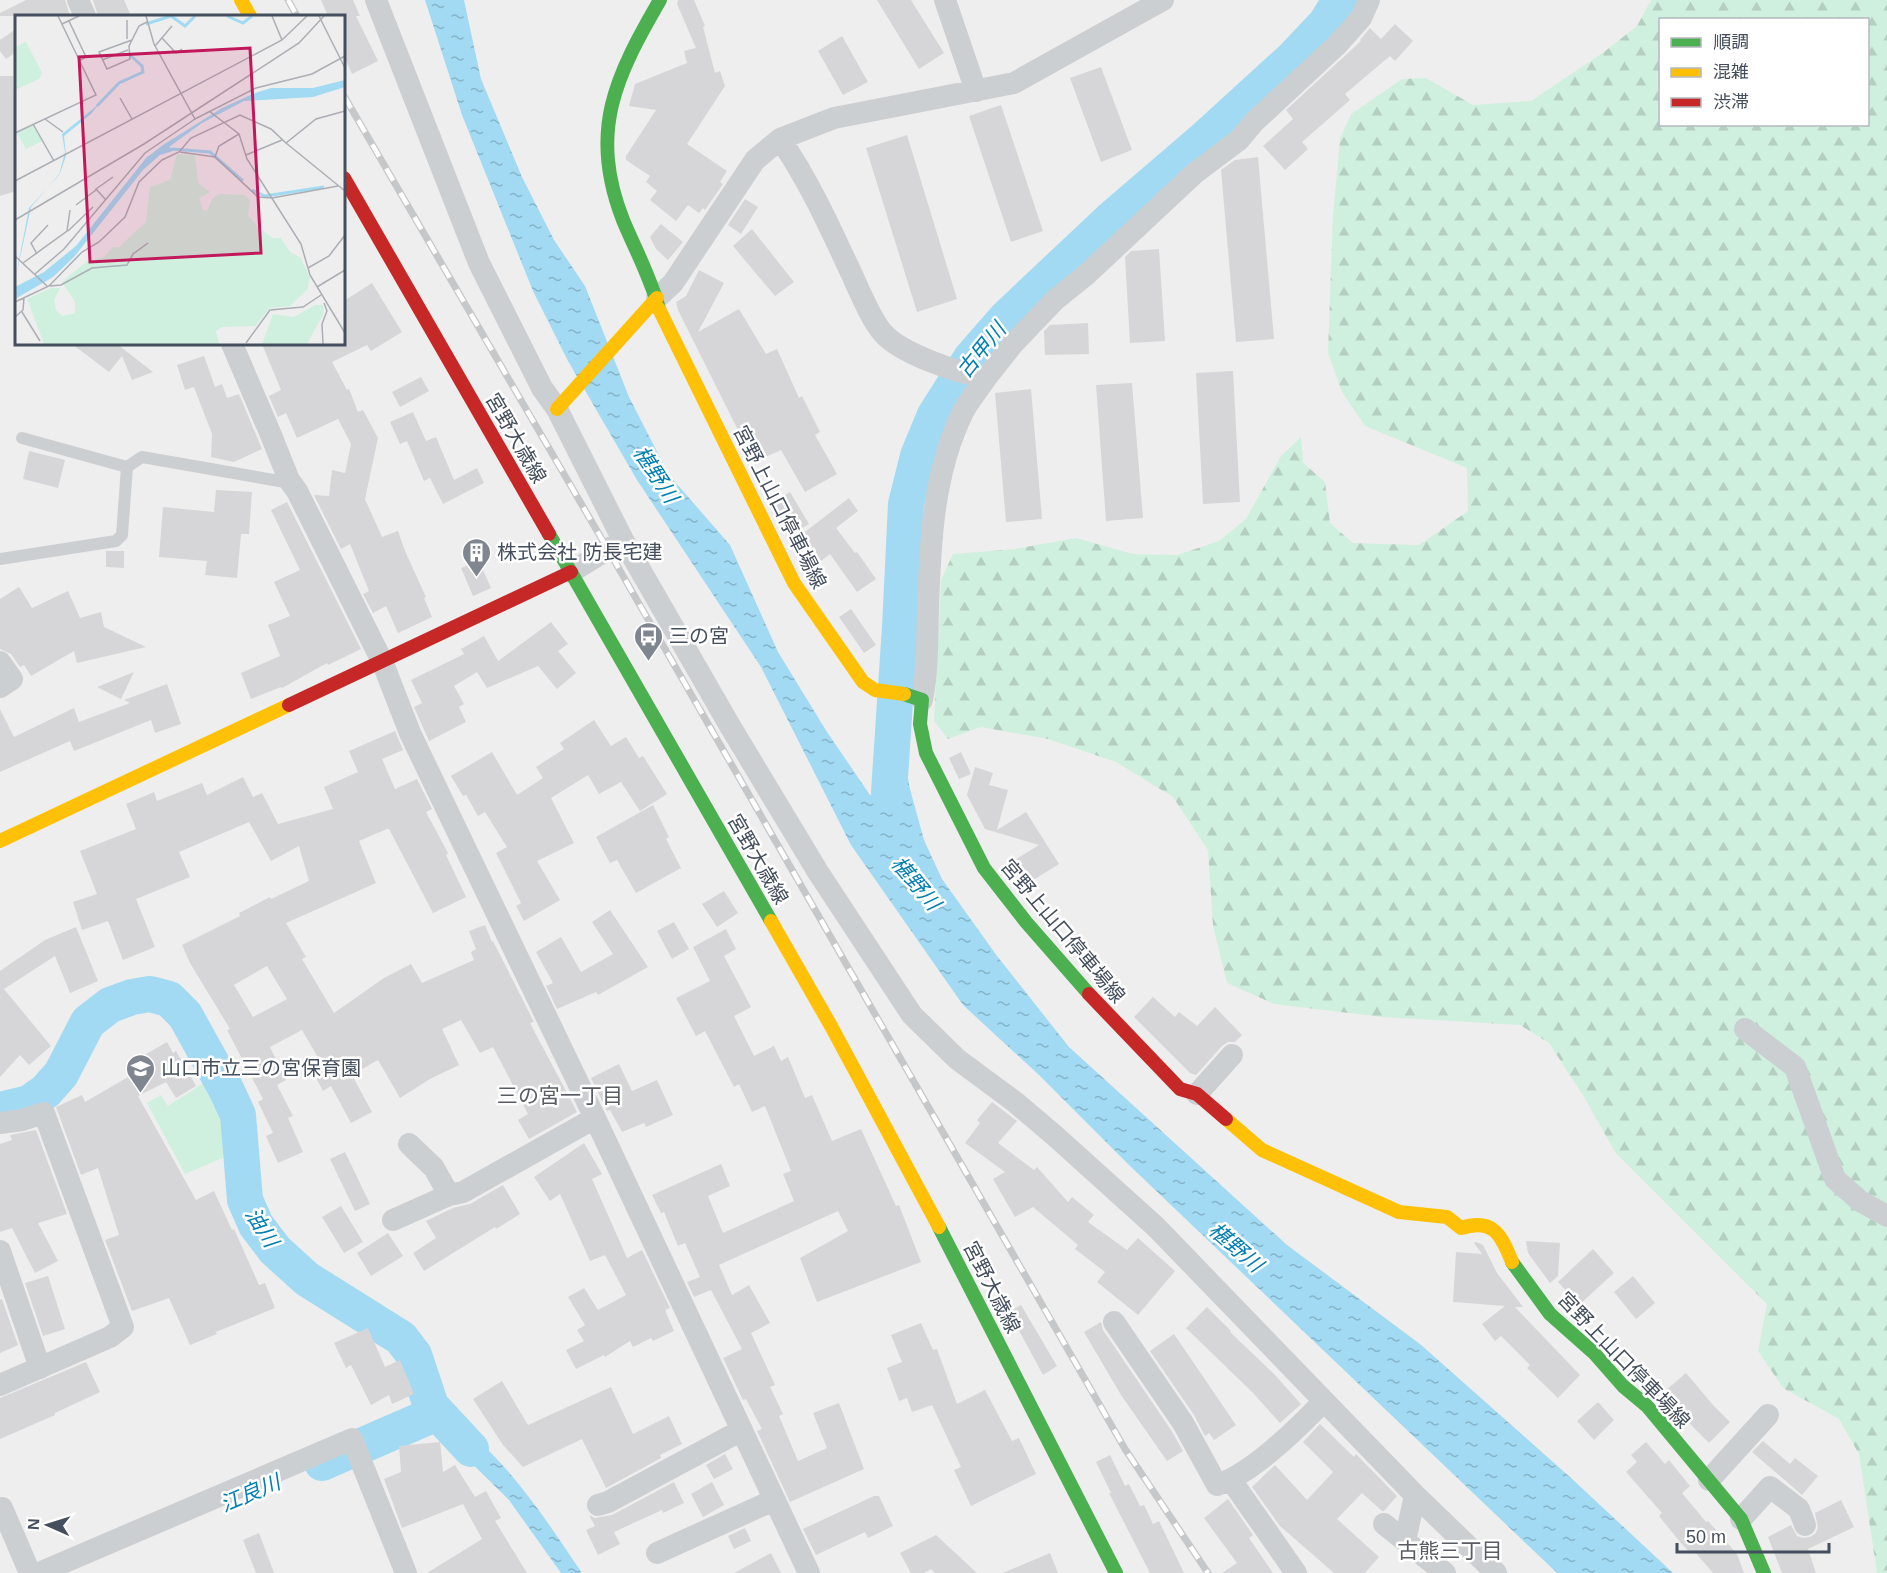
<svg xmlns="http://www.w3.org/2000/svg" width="1887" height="1573" font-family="Arial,'Noto Sans JP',sans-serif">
<defs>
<pattern id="forest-firs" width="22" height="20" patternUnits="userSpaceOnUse" patternTransform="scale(1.5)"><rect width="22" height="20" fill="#d0f0df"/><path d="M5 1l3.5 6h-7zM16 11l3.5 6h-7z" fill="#b4cfc2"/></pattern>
<pattern id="water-ripples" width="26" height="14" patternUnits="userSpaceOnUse" patternTransform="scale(1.5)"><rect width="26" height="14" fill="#a1daf2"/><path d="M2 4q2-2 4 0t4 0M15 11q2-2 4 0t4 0" fill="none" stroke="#85b3c7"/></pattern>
</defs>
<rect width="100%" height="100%" fill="#efeeee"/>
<path fill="url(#forest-firs)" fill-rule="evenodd" d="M1651 0H1887V1573H1877L1859 1454 1839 1419 1783 1388 1758 1351 1767 1304 1615 1152 1584 1097 1549 1043 1520 1025 1382 1017 1274 1004 1227 983 1213 926 1208 850 1173 797 1116 762 1048 739 981 727 948 739 934 721 941 580 953 554 1015 549 1076 538 1133 554 1177 555 1219 541 1246 519 1281 456 1301 437 1303 463 1325 482 1330 523 1353 543 1419 545 1468 511 1467 468 1365 426 1342 392 1328 353 1333 215 1340 139 1351 114 1402 79 1426 78 1473 105 1531 101 1604 52 1637 26ZM1660 20H1868V124H1660Z"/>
<path fill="#d0f0df" d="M208 1080 222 1114 223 1158 185 1174 147 1103 161 1095 168 1106Z"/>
<path fill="url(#water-ripples)" d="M425 0H464L481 79 522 177 554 240 585 286 629 397 669 475 730 545 778 652 827 732 870 795 885 788 888 750 903 731 904 759 910 789 924 840 942 879 997 956 1069 1047 1287 1245 1420 1344 1571 1478 1673 1573H1557L1129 1165 1039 1075 963 1005 851 845 761 667 637 480 568 361 533 291 462 115Z
M437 1413C497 1441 545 1519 582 1573H561L509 1500 443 1435Z"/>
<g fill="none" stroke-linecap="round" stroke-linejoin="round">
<path stroke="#a1daf2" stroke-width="36" d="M889 792 900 627 906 504 918 456 935 415 971 358 1006 318 1110 220 1202 141 1292 59 1326 23 1340 0
M0 1110 29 1103 46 1091 61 1074 88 1022 110 1005 132 997 150 994 169 999 185 1015 226 1089 238 1115 245 1200 256 1225 275 1250 307 1279 401 1338 414 1355 431 1406 471 1449
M322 1463 437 1413"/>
</g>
<path fill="#d6d6d8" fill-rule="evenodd" d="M26 0H65L70 16H0V13Z
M93 0H124L131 16H98Z
M321 0H353L360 16H356L378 61 352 74 344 56V16H328Z
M678 0H694L705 26 703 27 715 73 720 71 725 86 687 144 727 171 720 182 723 184 705 210 703 208 699 213 688 205 676 221 650 200 657 191 646 182 650 176 626 160V156L656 110 629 106 635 84 687 63 684 51 696 48 677 4Z
M877 0H911L944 53 919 69Z
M1395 24 1413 41 1395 61 1390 56 1345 94 1350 100 1302 142 1308 149 1285 170 1263 146 1293 119 1286 110 1361 41 1360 40 1370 28 1381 39Z
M16 29V52L6 59 0 51V40Z
M842 36 868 82 843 95 818 51Z
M1101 67 1132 150 1101 162 1070 78Z
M0 76H13L16 142V191L0 196Z
M1001 105 1043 231 1011 242 969 116Z
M907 135 957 299 917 312 866 148Z
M1258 157 1274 339 1236 342 1221 170 1235 160Z
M745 199 758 207 741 234 728 225Z
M661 224 683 242 668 260 656 249 650 237Z
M752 229 794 282 775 296 733 246Z
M1159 249 1165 341 1130 343 1125 257 1131 251Z
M699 270 724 283 698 332 739 309 766 354 777 349 799 398 802 396 820 432 815 435 837 474 805 492 781 450 754 462 678 310 676 302 686 296Z
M372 283 402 332 371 351 367 345 332 362 347 390 349 389 358 412 363 410 378 438 365 499 382 537 398 531 405 551 426 597 424 598 432 617 398 633 386 606 373 613 363 594 369 591 350 544 341 549 314 495 329 496 332 470 345 473 351 444 338 419 297 438 286 413 278 417 269 396 281 390 262 344H344V301Z
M1088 323 1089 354 1045 355 1044 331 1050 325Z
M72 344H117L153 372 132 380 122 356 109 372Z
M204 356 215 387 222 384 227 398 239 394 262 449 234 462 211 457 212 434 194 387 185 390 177 365Z
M1233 371 1240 502 1203 504 1196 373Z
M421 377 429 391 400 407 392 392Z
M1132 383 1143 518 1106 521 1096 385Z
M1031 389 1042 519 1006 522 995 393Z
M413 412 426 441 436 437 454 480 477 468 484 483 443 504 430 478 424 481 407 441 400 444 390 422Z
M29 451 65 460 58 488 23 479Z
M216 490 252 492 249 534H241L237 578 205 575 207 561 159 557 163 507 214 512Z
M790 492 809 524 790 535 774 502Z
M849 498 858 511 836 528 855 553 857 552 876 579 857 592 830 554 821 561 801 535Z
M287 502 361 649 328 665 327 663 282 688 281 687 251 699 241 673 280 656 268 625 290 616 274 582 300 570 271 510Z
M106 551H124V568L106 567Z
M479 561 491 588 473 596 461 568Z
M19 587 32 608 68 591 80 618 101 612 104 627 146 647 77 663 74 651 31 676 24 665 20 667 11 654 0 649V599Z
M851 609 876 645 864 653 839 617Z
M551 622 568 644 558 651 576 673 557 689 538 666 487 688 477 672 454 686 464 704 459 707 466 722 429 741 414 707 422 703 411 680 464 654 461 649 484 636 498 661Z
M134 672 121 699 97 687Z
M167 684 181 724 155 733 151 720 74 751 70 741 0 772V709L14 737 74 708 79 722 130 703 124 700Z
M594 720 611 746 626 737 639 758 643 756 667 794 640 811 621 782 599 794 588 775 551 798 574 843 537 861 560 900 524 921 516 906 521 903 496 853 507 847 485 812 478 816 466 795 463 796 451 776 492 752 517 795 543 778 536 767 564 749 560 743Z
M395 731 403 750 382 759 395 789 417 779 432 809 426 812 448 853 446 855 466 897 433 913 389 829H387L359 841 376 883 286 923 306 957 302 959 334 1013 384 978 411 964 422 983 474 960 471 952 476 949 469 931 485 925 492 942 493 941 534 1022 530 1023 577 1112 529 1139 518 1120 528 1114 493 1047 480 1053 461 1020 442 1029 459 1065 430 1079 400 1098 378 1060 352 1075 372 1112 351 1123 331 1086 323 1091 313 1072 323 1066 302 1030 270 1047 286 1080 277 1085 293 1116 288 1118 303 1152 278 1163 266 1136 273 1133 258 1102 263 1099 227 1030 230 1029 190 963 182 945 240 916 239 913 270 897 271 899 309 881 299 846 271 861 249 822 179 852 190 877 136 899 155 947 123 960 108 921 82 930 73 902 97 894 80 851 136 829 126 804 154 792 157 801 202 783 207 795 243 777 253 797 262 793 278 824 333 809 324 787 358 772 349 751ZM267 966 287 999 253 1017 234 985Z
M961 752 971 774 959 779 949 758Z
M975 767 993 773 989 785 1008 790 997 830 1026 812 1059 864 1022 887 1005 866 1039 845 985 829 967 795Z
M653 805 669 837 666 839 681 868 636 893 617 860 610 863 596 837Z
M724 891 738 913 717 927 702 904Z
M610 910 648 967 598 995 596 992 557 1009 546 986 553 983 536 952 561 937 581 972 613 954 592 922Z
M674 922 689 949 672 959 657 931Z
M76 927 98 981 70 993 55 956 4 989 51 1046 29 1065 20 1055 0 1077V971L45 940Z
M726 929 736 949 724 956 751 1007 734 1016 754 1056 774 1046 781 1061 788 1057 805 1098 812 1095 832 1141 861 1129 896 1206 899 1205 921 1262 817 1302 800 1258 848 1231 838 1211 719 1265 732 1295 749 1285 770 1323 751 1333 775 1385 770 1387 783 1414 779 1416 798 1461 827 1448 813 1413 839 1403 864 1469 790 1502 757 1431 762 1429 746 1399 743 1400 723 1358 742 1349 711 1290 694 1297 687 1282 700 1277 685 1243 678 1246 664 1212 661 1213 652 1195 721 1164 730 1186 708 1196 723 1233 794 1201 783 1174 791 1171 765 1106 752 1112 739 1084 734 1087 705 1031 696 1036 676 998 710 981 693 947Z
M1153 997 1175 1017 1179 1012 1197 1026 1215 1007 1242 1035 1235 1042H1228L1222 1046 1196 1075 1190 1073 1134 1017Z
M167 1042 173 1053 176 1051 196 1086 176 1098 166 1082 138 1096 196 1200 214 1191 232 1230 234 1229 259 1285 265 1283 275 1308 216 1332 217 1334 190 1345 169 1298 132 1311 105 1240 119 1235 98 1168 81 1175 56 1107 82 1095 85 1102 130 1076 138 1071 132 1062Z
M619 1064 632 1091 657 1080 673 1115 646 1127 644 1123 622 1132 610 1110 607 1111 591 1078Z
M992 1102 1017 1121 998 1143 1034 1170 1037 1167 1068 1202 1072 1197 1094 1215 1088 1222 1127 1250 1138 1238 1175 1271 1138 1315 1097 1282 1105 1272 1075 1249 1078 1245 1033 1207 1015 1217 993 1179 1005 1172 965 1143 980 1123 977 1120Z
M36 1130 67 1214 38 1223 58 1261 35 1273 12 1228 0 1232V1144L12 1140 10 1135Z
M584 1143 602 1174 592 1179 627 1258 642 1250 670 1308 665 1310 674 1331 653 1341 651 1338 633 1347 630 1341 605 1357 604 1355 576 1369 566 1350 584 1341 577 1330 585 1325 568 1297 584 1288 598 1310 626 1295 605 1255 590 1261 560 1194 550 1201 534 1177Z
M345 1152 370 1204 355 1211 330 1159Z
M503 1185 520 1214 496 1229 495 1227 424 1271 413 1253 436 1238 426 1221 453 1208 470 1204Z
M341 1206 363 1242 344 1253 322 1217Z
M388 1233 403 1256 371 1276 357 1253Z
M1526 1241 1560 1243 1558 1276 1550 1283 1528 1253Z
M1476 1242 1483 1245 1497 1273 1523 1307H1515L1580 1375 1558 1398 1527 1368 1530 1365 1501 1336 1495 1341 1482 1324 1505 1306 1453 1302 1456 1252 1482 1254 1474 1243Z
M1593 1249 1614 1273 1579 1305 1558 1282Z
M48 1276 65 1329 43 1336 25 1283Z
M1633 1276 1655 1303 1636 1319 1614 1292Z
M2 1299 18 1345 0 1353V1300Z
M1021 1305 1057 1366 1043 1375 1009 1312Z
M1207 1307 1231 1331 1230 1332 1274 1374 1301 1404 1280 1423 1253 1393 1186 1328Z
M1101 1322 1103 1330 1171 1430 1183 1451 1167 1461 1121 1395 1084 1332Z
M921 1323 933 1350 937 1349 957 1404 985 1390 1012 1441 1019 1438 1036 1474 971 1506 954 1470 961 1467 932 1405 912 1412 907 1398 899 1401 887 1368 902 1362 891 1335Z
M368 1328 385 1367 400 1360 414 1394 392 1404 389 1395 371 1405 351 1365 346 1368 334 1343Z
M1174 1334 1236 1425 1214 1440 1209 1433 1205 1436 1194 1415 1150 1351Z
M86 1362 100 1392 55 1413V1415L0 1439V1398Z
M1686 1373 1713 1405 1730 1422 1709 1443 1692 1426 1665 1391Z
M502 1381 528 1425 611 1387 633 1434 669 1416 682 1444 660 1455 661 1458 606 1488 582 1439 523 1467 503 1445 473 1399Z
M1598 1402 1614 1420 1594 1440 1577 1421Z
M1320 1424 1354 1457 1356 1454 1397 1496 1384 1511H1382L1362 1493 1337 1519 1379 1557 1365 1573H1334L1280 1526 1252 1487 1275 1465 1307 1500 1333 1472 1303 1442Z
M1763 1441 1790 1464 1795 1458 1818 1476 1802 1495 1752 1452Z
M440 1442 443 1472 455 1465 475 1497 486 1491 501 1518 495 1521 527 1573H427L482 1539 463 1504 402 1528 384 1479 401 1472 399 1446Z
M1646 1442 1665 1464 1669 1460 1690 1486 1682 1493 1706 1522 1708 1521 1737 1554 1744 1573H1713L1694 1551 1691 1554 1681 1543 1659 1516 1662 1513 1626 1472 1637 1462 1631 1455Z
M725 1454 733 1469 714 1479 706 1465Z
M1110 1455 1125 1486 1129 1484 1140 1506 1144 1505 1153 1524 1159 1521 1184 1573H1150L1109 1493H1111L1096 1462Z
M674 1482 684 1503 663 1513 662 1510 614 1532 620 1544 598 1555 586 1530 595 1526 589 1515 595 1518 612 1515Z
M712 1482 724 1505 703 1517 691 1494Z
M874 1496H879L893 1526 868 1538 865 1532 816 1555 803 1529Z
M1228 1499 1253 1535 1249 1538 1273 1573H1222L1237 1563 1204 1518Z
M1841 1500 1854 1527 1808 1549 1816 1573H1782L1768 1537 1791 1525 1797 1536 1803 1538 1810 1537 1815 1534 1818 1528 1815 1513Z
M745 1528 751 1541 734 1549 728 1536Z
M259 1533 274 1573H256L243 1540Z
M936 1535 977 1573H935L931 1569 924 1573H911L900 1553Z
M771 1553 781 1573H734Z
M1050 1553 1058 1573H1003Z"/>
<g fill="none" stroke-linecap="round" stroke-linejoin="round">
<path stroke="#cccfd2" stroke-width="12" d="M22 438 127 467 142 457 291 483
M0 559 116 541 122 535 127 467"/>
<path stroke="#cccfd2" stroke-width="22" d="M78 0 85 16
M376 0 479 263 542 388 557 409 623 540 571 572
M945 0 976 91
M780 139C807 178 827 221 847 264 856 282 870 319 883 333 901 354 959 373 986 378 979 389 969 400 963 412 933 473 930 543 928 609 927 639 928 671 922 700
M657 298 673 283 755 160 780 139 834 118 1014 83 1163 0
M232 344 271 435 289 480 297 491 382 661 410 733 595 1118 809 1573
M986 378 1012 345 1055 300 1086 275 1195 173 1239 140 1254 122 1338 44 1361 18 1369 0
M623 540 730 726 818 872 912 1015 957 1059 1015 1102 1054 1135 1156 1227 1415 1495 1496 1573
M0 662 12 679 0 687
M1745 1029 1795 1067 1835 1179 1860 1201 1887 1216
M1197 1094 1232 1055
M0 1123 22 1120 44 1113 123 1327 110 1337 0 1385
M409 1144 434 1168 449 1195
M393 1220 449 1195 463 1192 595 1118
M0 1251 40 1368
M1114 1322 1183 1423 1217 1485C1251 1474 1299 1427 1324 1401
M1231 1480 1296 1573
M1709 1480 1768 1415
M598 1505 608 1502 742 1430
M0 1509 2 1508 30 1573
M1741 1519 1770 1487 1799 1509 1805 1525
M1384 1524 1445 1573
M1405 1541 1415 1495
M657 1553 774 1500
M39 1573 352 1439 406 1573"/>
<path stroke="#4caf50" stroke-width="14" d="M659 309C651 278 635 249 623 220 588 131 616 76 660 0
M549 534 771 921
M904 694 922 700 920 724 926 753 984 868 1026 922 1089 994
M939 1227 1116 1573
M1512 1262 1550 1314 1594 1353 1623 1386 1647 1406 1741 1519 1764 1573"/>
<path stroke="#ffc107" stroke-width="14" d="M241 0 250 16
M659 309 794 583 863 682 875 690 904 694
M557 409 657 298
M0 841 289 705
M771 921 831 1026 939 1227
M1226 1119 1262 1150 1399 1212 1447 1217 1461 1228C1493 1218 1501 1234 1512 1262"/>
<path stroke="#c62828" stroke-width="14" d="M344 178 549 534
M289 705 571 572
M1089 994 1180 1089 1197 1094 1226 1119"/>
<defs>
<path id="rail" d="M288 0 297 16
M344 96 607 548 1125 1449 1208 1573"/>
</defs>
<use href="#rail" stroke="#c5c7c9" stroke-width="7"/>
<use href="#rail" stroke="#fff" stroke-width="4.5" stroke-dasharray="14" stroke-linecap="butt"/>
</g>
<defs>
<symbol id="building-pin" viewBox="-11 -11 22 30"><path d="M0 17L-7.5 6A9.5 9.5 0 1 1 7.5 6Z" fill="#80868f" stroke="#fff"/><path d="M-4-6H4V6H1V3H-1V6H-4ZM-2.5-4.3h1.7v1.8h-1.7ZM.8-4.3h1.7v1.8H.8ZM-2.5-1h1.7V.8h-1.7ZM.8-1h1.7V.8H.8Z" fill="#fff"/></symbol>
<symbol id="bus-pin" viewBox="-11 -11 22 30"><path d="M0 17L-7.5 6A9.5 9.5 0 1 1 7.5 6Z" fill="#80868f" stroke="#fff"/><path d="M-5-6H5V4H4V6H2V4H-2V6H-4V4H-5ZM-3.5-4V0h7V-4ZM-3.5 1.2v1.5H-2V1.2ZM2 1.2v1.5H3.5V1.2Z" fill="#fff"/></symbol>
<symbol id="school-pin" viewBox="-11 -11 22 30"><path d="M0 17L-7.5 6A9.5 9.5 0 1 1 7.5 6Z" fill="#80868f" stroke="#fff"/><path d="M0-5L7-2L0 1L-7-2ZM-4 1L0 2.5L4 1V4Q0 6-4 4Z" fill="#fff"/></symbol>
</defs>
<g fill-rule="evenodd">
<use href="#building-pin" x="460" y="536" width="33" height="45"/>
<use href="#bus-pin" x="632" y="620" width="33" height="45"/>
<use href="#school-pin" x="124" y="1052" width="33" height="45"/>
</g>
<g text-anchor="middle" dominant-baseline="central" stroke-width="5" stroke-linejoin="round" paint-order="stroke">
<g font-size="20" fill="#444e5c" stroke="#fff">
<text transform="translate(516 438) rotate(60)">宮野大歳線</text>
<text transform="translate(780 507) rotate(63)">宮野上山口停車場線</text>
<text transform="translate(758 859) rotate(60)">宮野大歳線</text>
<text transform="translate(1063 931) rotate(50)">宮野上山口停車場線</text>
<text transform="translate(992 1287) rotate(63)">宮野大歳線</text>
<text transform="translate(1624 1360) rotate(46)">宮野上山口停車場線</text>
</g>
<g font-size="20" fill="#444e5c" stroke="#fff" text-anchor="start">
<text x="497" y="552">株式会社 防長宅建</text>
<text x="669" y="636">三の宮</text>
<text x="161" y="1068">山口市立三の宮保育園</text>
</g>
<g font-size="21" font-style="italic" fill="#017eb2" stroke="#fff">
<text transform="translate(981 350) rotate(-51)">古甲川</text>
<text transform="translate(656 474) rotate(57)">椹野川</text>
<text transform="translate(916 883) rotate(50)">椹野川</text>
<text transform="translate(262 1227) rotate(58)">油川</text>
<text transform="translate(1236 1247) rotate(41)">椹野川</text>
<text transform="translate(250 1493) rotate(-23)">江良川</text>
</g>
<g font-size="21" fill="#595d63" stroke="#fff">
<text x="560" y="1095">三の宮一丁目</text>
<text x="1450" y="1550">古熊三丁目</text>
</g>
</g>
<g transform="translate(15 15)">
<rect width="330" height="330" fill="#efeeee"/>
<path d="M162 139 180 140 183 168 195 177 184 183 188 195H193L197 184 204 179 230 180 235 186 233 200 242 211 258 223H266L275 237 286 243 295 263 292 275 275 291 255 293 240 311 207 312 201 316 204 329H29L12 284 36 273H45L39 285 41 295 47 301 60 298V287L47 267 72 246 88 243 98 232H104L131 207 135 172 155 165ZM300 290H308L309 298 292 329H247L258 299 279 302Z" fill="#d0f0df"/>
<path d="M18 110 27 126 11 134 2 118Z" fill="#d0f0df"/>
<path d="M11 27 27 58 24 64 0 75V32Z" fill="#d0f0df"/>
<path d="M330 65V72L298 82 229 86 187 108 154 132 161 135 145 140 128 155 59 242 38 262 0 284V272L29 257 61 231 131 143 148 130 207 93 240 78 256 73H298ZM84 89 76 99 49 121 51 141 45 158 16 192 0 266 14 193 44 160 50 137 47 119Z" fill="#a1daf2"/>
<path fill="none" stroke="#a1daf2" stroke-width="3" d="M212 1 228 8 237 1M131 9 156 1 170 11 180 1M82 91 104 68 128 57 127 51 115 40M157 134 195 137 228 166M237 175 250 181 309 172"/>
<path fill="none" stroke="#abaeb4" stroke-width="1.5" d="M131 1 139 29 180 104 241 73 297 59 330 41M257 1 267 25M304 1 330 53M112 5V24M54 6 71 42 64 46M47 9 64 1M147 23 161 38 167 34M117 25 84 37 92 54 115 44 114 31 124 11 132 7M140 31 157 11M87 45 113 35M105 83 117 104M194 96 224 119 232 144 286 229 295 260 330 318M30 104 48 117M18 109 39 146M0 118 81 80 43 1M271 128 330 176M165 137 200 142 204 131 224 119M231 140 267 125M200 142 243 182 257 183 323 171M0 166 267 25 292 1M91 185 81 174 98 162M61 190 81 175M0 205 129 129 284 28 309 1M53 216 78 192M22 239 16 228 33 210M0 241 32 271M8 248 52 216 55 195M293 253 314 241 330 220M20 259 49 234 130 138 180 104M35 271 46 270 77 253 112 250 118 239 133 228M302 272 330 255M0 287 34 271 67 237 84 227 110 202 124 167 147 145 164 137 176 123 225 100 256 114 271 128 301 104 330 96M7 297 25 326M0 302 8 295 9 283M231 328 255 295 288 292 306 280M308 329 307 309 312 296 309 288"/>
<path fill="#c2185b" fill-opacity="0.15" stroke="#c2185b" stroke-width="3" d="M235 33 246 238 75 247 64 42Z"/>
<rect width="330" height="330" fill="none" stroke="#444e5c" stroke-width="3"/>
</g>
<rect x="1659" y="18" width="210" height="108" fill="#ffffff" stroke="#b4b8be" stroke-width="1.5"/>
<rect x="1671" y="38" width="30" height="9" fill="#4caf50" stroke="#b4b8be" stroke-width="1.5"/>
<text x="1713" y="48" font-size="18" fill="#444e5c">順調</text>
<rect x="1671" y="68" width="30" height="9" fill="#ffc107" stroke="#b4b8be" stroke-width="1.5"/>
<text x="1713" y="78" font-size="18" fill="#444e5c">混雑</text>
<rect x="1671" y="98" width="30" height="9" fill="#c62828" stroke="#b4b8be" stroke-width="1.5"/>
<text x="1713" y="108" font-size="18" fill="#444e5c">渋滞</text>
<g transform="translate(48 1525) rotate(273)" stroke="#ffffff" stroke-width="4.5" paint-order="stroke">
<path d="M0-4.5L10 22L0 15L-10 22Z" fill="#444e5c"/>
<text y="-9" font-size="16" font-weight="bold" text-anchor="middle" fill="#444e5c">N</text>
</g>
<path d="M1677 1543v9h152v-9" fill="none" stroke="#444e5c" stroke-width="3"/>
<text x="1686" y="1543" font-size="18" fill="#444e5c" stroke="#ffffff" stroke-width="4.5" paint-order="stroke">50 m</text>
</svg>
